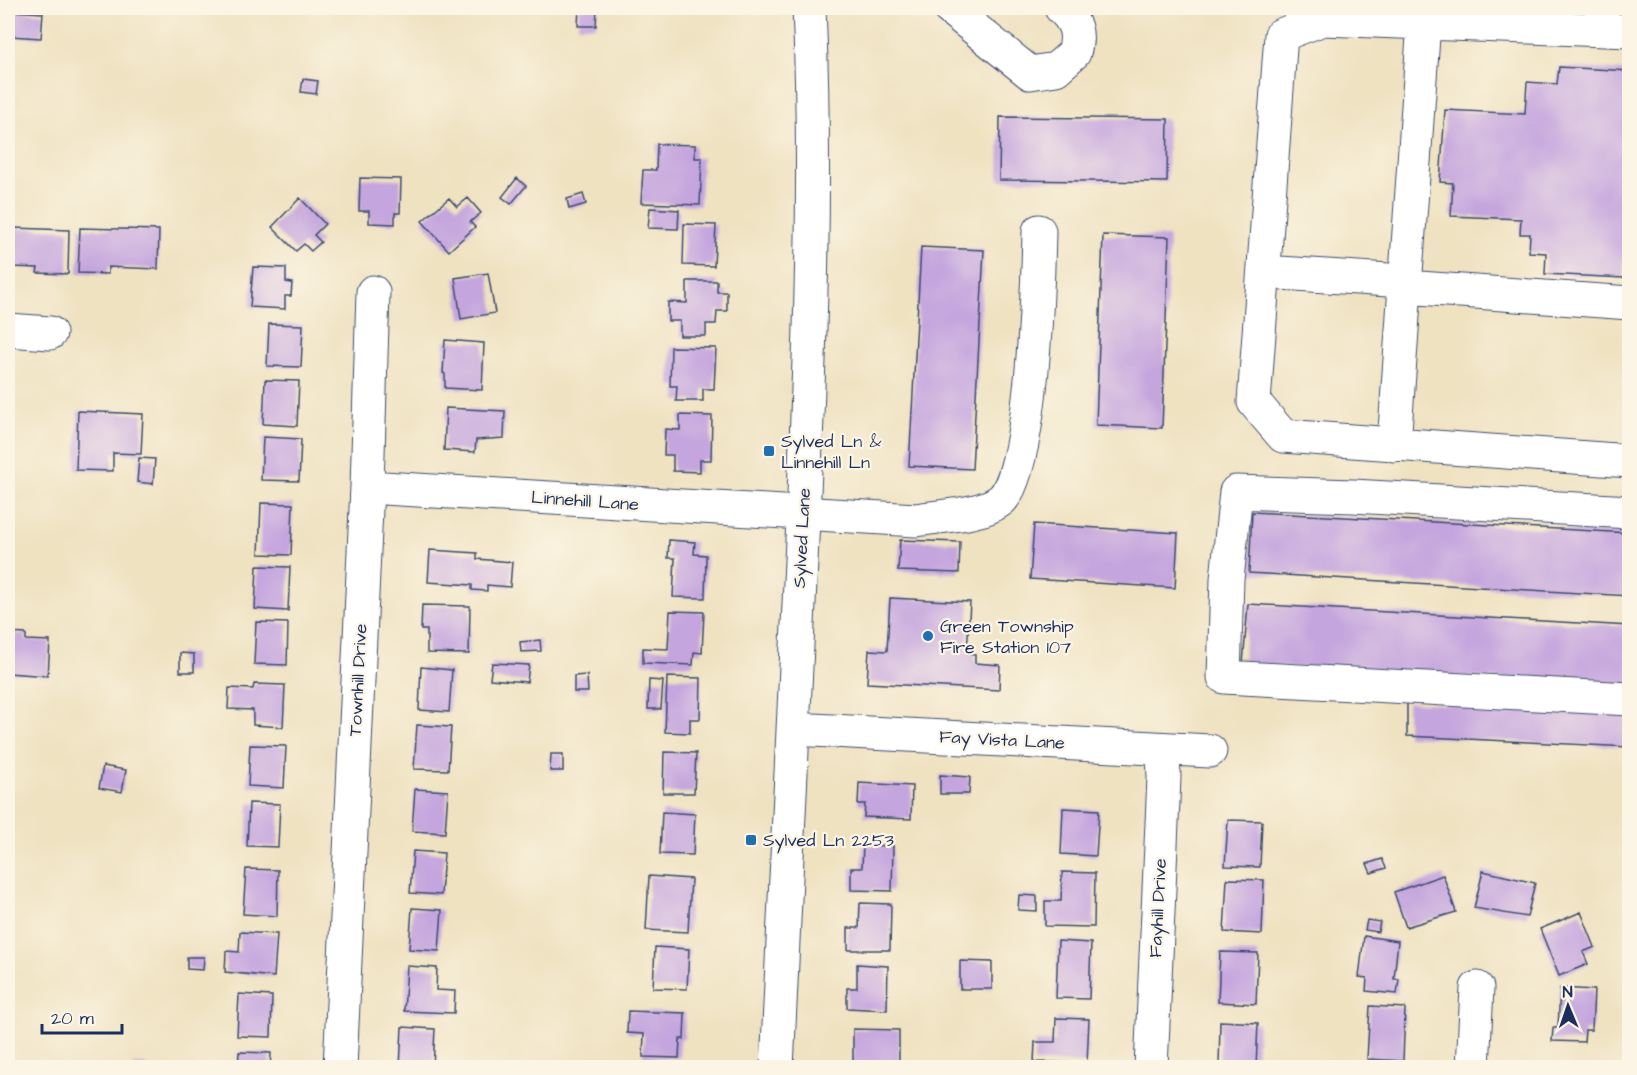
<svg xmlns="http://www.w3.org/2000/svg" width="1637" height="1075" font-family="'Architects Daughter',sans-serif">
<rect width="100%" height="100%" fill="#fcf5e5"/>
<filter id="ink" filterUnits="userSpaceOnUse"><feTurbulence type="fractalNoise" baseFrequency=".0167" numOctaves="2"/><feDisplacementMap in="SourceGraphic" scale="12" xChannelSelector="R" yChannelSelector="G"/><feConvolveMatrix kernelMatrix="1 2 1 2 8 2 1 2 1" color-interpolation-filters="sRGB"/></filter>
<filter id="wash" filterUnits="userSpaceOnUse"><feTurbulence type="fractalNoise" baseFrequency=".008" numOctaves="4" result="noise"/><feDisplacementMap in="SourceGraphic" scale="24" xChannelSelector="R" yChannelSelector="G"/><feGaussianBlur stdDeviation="1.35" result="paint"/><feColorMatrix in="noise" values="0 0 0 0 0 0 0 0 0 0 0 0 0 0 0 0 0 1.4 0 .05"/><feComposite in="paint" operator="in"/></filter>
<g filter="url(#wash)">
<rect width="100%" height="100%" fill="#efe2c1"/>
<g id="blocks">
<path fill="#c4a5de" d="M579 8H597L596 26H578Z
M11 11 43 13 41 38 9 36Z
M1559 67 1630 71V254H1625L1624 278 1545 274 1546 253 1529 252 1530 234H1520L1521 219 1451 216 1453 183 1440 182 1445 110 1525 114 1527 82 1557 84Z
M303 79 318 81 316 94 301 92Z
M1000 117 1168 119 1167 182 999 180Z
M657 144 695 145V158H702L700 205 641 203 643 170H656Z
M360 178 401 179 400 213H395V224L369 223V211H359Z
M517 178 526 186 511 204 502 197Z
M583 194 586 204 569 209 567 199Z
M300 198 325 224 314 235 321 242 311 251 304 244 296 251 272 227Z
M449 198 457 207 468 198 481 213 470 222 475 227 449 251 422 221Z
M650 208 679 210 678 229 648 228Z
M684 224 716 225 714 266 683 265Z
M14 228 69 230 68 274 37 273 38 268 13 267Z
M80 228 159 230 158 269 108 267V274L78 273Z
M1103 235 1169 237 1162 428 1096 425Z
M921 247 984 250 972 469 909 466Z
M253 267 286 268V282L292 283 291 296H285V309L250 307Z
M488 273 495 313 461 319 455 278Z
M687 281H717V292H727V311H717L716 324H706V336H680V321H668V302L687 303Z
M269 324 303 325 301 367 267 366Z
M445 340 484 343 482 390 445 388V374L443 373Z
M671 347 716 348 714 389H703V401H676L677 386H670Z
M265 380 299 381 297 426 263 424Z
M446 408 505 411 504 438 476 440 475 452 444 450Z
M78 411 143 414 141 454 113 453V471L76 470Z
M680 415 712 416 711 460H700V472L673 471V455H664L665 429 680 430Z
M263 437 301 439 299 481 261 480Z
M139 458 155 459 153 484 137 482Z
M261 503 293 504 291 555 259 554Z
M1252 512 1630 533V596L1249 573Z
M1034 524 1178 533 1175 588 1030 579Z
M669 540 695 542 694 554 706 555 705 598 673 597 675 558H668Z
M900 540 960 542 959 573 898 571Z
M430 550 477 553V559L512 562 510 587 487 585V591L472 590V585L428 582Z
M257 566 290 567 288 611 255 609Z
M890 598 970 602 967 653 975 654V663L1000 665 999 690 867 683 869 650 887 651Z
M1248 604 1630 626V687L1243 664Z
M422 605 470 606 469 654 427 653V630H421Z
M670 611 704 612 702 653 694 652 693 665 643 663V648L668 649Z
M256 622 288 623 287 665 254 664Z
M8 633 26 634V640L50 641 48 676 8 673Z
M540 640 541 651 521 652 520 642Z
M180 653 194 654V672H180Z
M492 663 529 665 527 682 490 679Z
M421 667 452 670 449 712 419 710Z
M587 675 588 692H574V676Z
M667 677 701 678 700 719H690V733L665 732Z
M649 680 663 681 661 709H648Z
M254 684 285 685 283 727 253 725V710L228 709 229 688 253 689Z
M1407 702 1630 715V747L1407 736Z
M417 725 451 727 448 770 414 769Z
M250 745 286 746 284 788 248 786Z
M664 752 696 753 694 793H663Z
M551 754H563V771H550Z
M103 766 126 770 122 792 99 788Z
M940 775 970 777 969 794H940Z
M859 783 912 786 911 819 864 817 865 804H858Z
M415 789 448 791 445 833 412 831Z
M249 803 280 804 278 847 247 846Z
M1063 808 1099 810 1096 856 1061 854Z
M662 812 695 814 693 855 660 854Z
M1228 820 1262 821 1260 867 1225 866Z
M863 845 893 846 892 891 851 890V868H862Z
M413 851 444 853 441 895 410 893Z
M1382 859 1386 868 1371 873 1367 864Z
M246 869 278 870 277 916 243 914Z
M1483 871 1535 883 1527 917 1474 908Z
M1062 872 1095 873 1094 927 1045 926V901H1061Z
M1443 875 1456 912 1406 927 1394 892Z
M649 876 691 879 688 932 646 930Z
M1227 879 1264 880 1262 934 1224 932Z
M1019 895 1037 896V911L1018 910Z
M860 903 891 904 890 950H848V928H859Z
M412 908 442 910 439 951 409 949Z
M1581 912 1595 947 1583 952 1588 964 1559 976 1540 929Z
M1367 920 1380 922 1378 932 1365 930Z
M240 932 277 934 274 977 225 972 226 951 239 952Z
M1364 936 1398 941 1394 979H1399L1397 994 1366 991 1367 978 1359 977Z
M1058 941 1091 943 1089 999 1056 998Z
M655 947 689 949 687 989 653 988Z
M1220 952 1258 953 1256 1004 1218 1002Z
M187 957H204L203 970 187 969Z
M960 961 992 962V989H960Z
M857 964 888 966 887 1010 847 1008V988H857Z
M407 966 437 968 436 990 455 991 454 1013 404 1011Z
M1560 988 1594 990 1592 1030H1585L1584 1042 1552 1041 1553 1028H1558Z
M239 994 272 996 271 1037 237 1036Z
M1370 1006 1405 1008 1403 1061 1367 1059Z
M628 1011 685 1013 684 1039H680L679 1058 643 1057 644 1034 627 1033Z
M1056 1018 1089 1019 1087 1063 1034 1062 1035 1042H1055Z
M1220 1021 1258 1023 1256 1068H1219Z
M402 1027 435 1029 433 1068H400Z
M853 1029 899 1030V1063H872V1068H853Z
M239 1052 271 1053 270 1068H238Z
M146 1064V1068H134L133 1065Z"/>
</g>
</g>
<g filter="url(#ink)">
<use href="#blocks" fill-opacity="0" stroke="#3b4a6d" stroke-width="1.5"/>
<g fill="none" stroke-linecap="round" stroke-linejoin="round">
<defs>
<path id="minor" d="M949 8 1030 73 1056 69 1074 53C1080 33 1075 21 1061 8
M1630 31 1323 19 1281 35 1254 402 1283 436 1630 461
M1264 272 1389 280 1405 287 1424 23
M8 330 50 333
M1394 445 1405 287 1630 303
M367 487 916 520C939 516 983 515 1001 500 1033 473 1038 278 1039 231
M1630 512 1353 496 1236 492 1227 579 1224 677 1630 699
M794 729 1210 751
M340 1068 367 487 373 292
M777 1068C786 885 795 702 803 519 810 348 817 178 809 8
M1151 1068 1164 778 1163 749
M1473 1068 1477 988"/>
</defs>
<use href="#minor" stroke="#3b4a6d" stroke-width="35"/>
<use href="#minor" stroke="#fff" stroke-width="33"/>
</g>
</g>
<g fill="#1f6fb2" stroke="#fcf5e5" stroke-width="2">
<rect x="763" y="445" width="12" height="12" rx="3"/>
<circle cx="928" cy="636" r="6"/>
<rect x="745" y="834" width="12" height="12" rx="3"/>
</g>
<g text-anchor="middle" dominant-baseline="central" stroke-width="4.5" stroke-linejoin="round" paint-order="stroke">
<g font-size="18" fill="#1b2f5e" stroke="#fcf5e5" text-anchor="start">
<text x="781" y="441">Sylved Ln &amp;<tspan x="781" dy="21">Linnehill Ln</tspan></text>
<text x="940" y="626">Green Township<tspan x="940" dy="21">Fire Station 107</tspan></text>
<text x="763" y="840">Sylved Ln 2253</text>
</g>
<g font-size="18" fill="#1b2f5e" stroke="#fcf5e5">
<text transform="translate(585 501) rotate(4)">Linnehill Lane</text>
<text transform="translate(802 538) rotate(-87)">Sylved Lane</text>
<text transform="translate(358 680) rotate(-87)">Townhill Drive</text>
<text transform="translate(1002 740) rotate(3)">Fay Vista Lane</text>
<text transform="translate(1158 908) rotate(-87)">Fayhill Drive</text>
</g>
</g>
<rect width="1637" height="1075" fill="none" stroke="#fcf5e5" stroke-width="30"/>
<g transform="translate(1568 1006) rotate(358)" stroke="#fcf5e5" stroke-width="4.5" paint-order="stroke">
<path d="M0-4.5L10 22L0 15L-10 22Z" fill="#1b2f5e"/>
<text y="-9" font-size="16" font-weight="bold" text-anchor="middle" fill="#1b2f5e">N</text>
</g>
<path d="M42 1024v9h80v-9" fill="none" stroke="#1b2f5e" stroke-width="3"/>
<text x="51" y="1024" font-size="18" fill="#1b2f5e" stroke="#fcf5e5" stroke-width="4.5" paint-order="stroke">20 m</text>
</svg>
